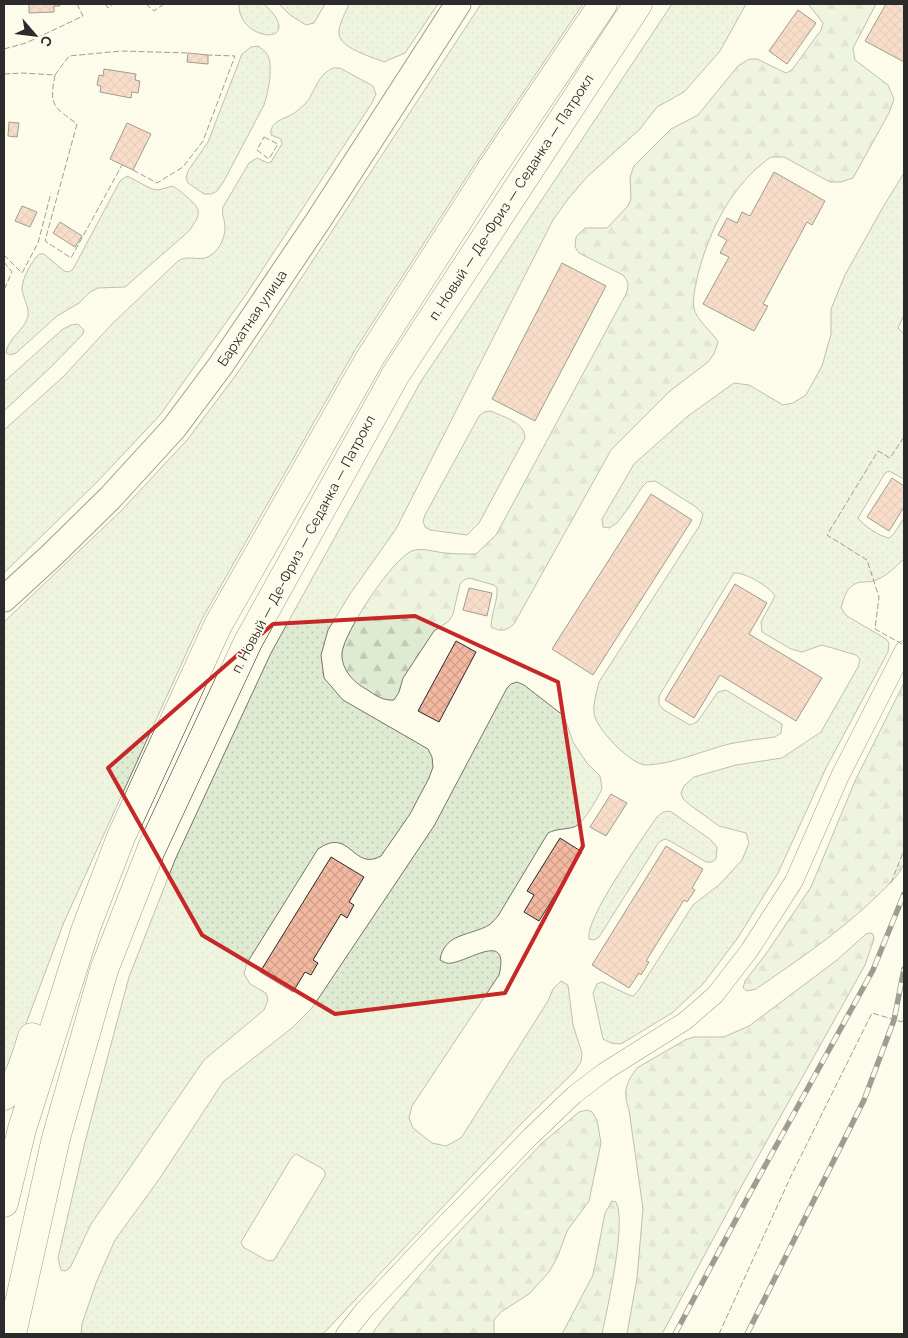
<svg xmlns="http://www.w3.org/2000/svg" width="908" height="1338" font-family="Raleway,sans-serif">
<defs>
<pattern id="grass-dots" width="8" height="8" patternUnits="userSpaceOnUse" patternTransform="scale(1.25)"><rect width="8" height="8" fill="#deebd1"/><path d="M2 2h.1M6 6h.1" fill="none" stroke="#bfcab4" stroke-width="1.8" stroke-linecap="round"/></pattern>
<pattern id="forest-firs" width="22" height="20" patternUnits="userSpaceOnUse" patternTransform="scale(1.25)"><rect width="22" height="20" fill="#deebd1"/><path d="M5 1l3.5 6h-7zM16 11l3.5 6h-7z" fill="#bfcab4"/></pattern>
<pattern id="building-cross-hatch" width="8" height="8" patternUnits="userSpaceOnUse" patternTransform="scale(1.25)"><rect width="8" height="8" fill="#f2b8a0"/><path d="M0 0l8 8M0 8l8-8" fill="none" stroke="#d09e8a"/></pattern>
</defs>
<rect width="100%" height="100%" fill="#fdfbea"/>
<path fill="url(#grass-dots)" stroke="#74746e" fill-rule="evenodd" d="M239 4H264C270 10 279 18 279 27 279 43 238 34 239 4Z
M279 4H325L314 23 306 25 290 15Z
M349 4H438L405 53 384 62C372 57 340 48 339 34 338 25 346 12 349 4Z
M481 4H583L475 164 355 350 202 619 64 922 11 1064 4 1078V622L121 511 187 440 236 375 279 312Z
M672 4H746L720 51 684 92 657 107 640 129 587 177 568 199 553 220 396 529 350 594 328 630 321 655 324 678 343 700 428 749 432 757 433 767 429 778 410 814 381 856C353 872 350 826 318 849L247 963 244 974 250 984 266 993 268 1000 264 1010 204 1060 91 1224 70 1268 65 1271 61 1270 58 1258 85 1142 129 977 175 860 271 653 420 383Z
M258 46C261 48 265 51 267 54 274 64 268 94 264 105L224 181 217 191 212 194H204L188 183 186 178 188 171 208 142 242 54 251 47Z
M333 68H340L373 86 376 94 372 103 247 293 160 415 97 482 4 573V430L63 377 112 324 178 261C187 255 195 260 205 258 218 254 225 239 225 227 225 220 221 214 223 207L249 163 257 158 268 163 271 162 282 144 281 139 271 135C269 119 289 119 298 110 303 106 309 101 311 95 318 83 320 74 333 68Z
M904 173V315L898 328 904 334V479L889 471 885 473 858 518C864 526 879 536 889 538L893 535 904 518V559C896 566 887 576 876 580 870 583 862 581 857 583 846 587 844 598 841 608L847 616 886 639 889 643 888 652 826 768 778 873 737 939 703 984 672 1013 621 1044 611 1043 603 1039 593 993 597 984 602 982 629 995 633 996 638 991 693 905 720 884 742 860 749 843 746 833 719 826 690 805 683 799 681 793 684 786 694 777 736 765 782 758 821 732 858 667 860 659 856 655 822 645 802 652 791 649 762 632 761 622 775 596C770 587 745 572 734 573L659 696V704L664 710 690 725 697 722 718 692 726 690 782 724 781 733 775 737C759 739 744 741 729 744 705 750 670 765 646 765 631 765 595 728 594 713 593 702 597 692 599 682L700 525 703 514 696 507 655 481 647 482 642 487 627 510 617 523 609 528 603 527 602 519 634 464 688 416 734 383 749 385 783 405 793 403 806 395 822 366 831 334V309L845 275 883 207Z
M127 176 152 189 159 190 172 186C178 189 183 193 188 198 203 210 200 216 189 231L125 287 98 288 90 292 79 303 57 316 16 353 11 355 6 353C7 339 25 330 28 316 29 306 23 298 22 289 22 278 32 261 39 254H44L64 271 69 272 73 269 120 181Z
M78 324 84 330 83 334 52 366 4 411V382L63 329 71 325Z
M491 411C503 417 525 422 525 438L479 523 467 535 430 530 425 527 423 521 425 515 479 416 484 412Z
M517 682 524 685 564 716 573 742 587 763 600 776 602 789C597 799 584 823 574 827 564 830 558 828 548 833L498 916C495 919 492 923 489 925 470 936 444 933 440 960 444 962 447 964 451 963 470 961 510 930 499 975L412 1106 409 1118 413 1128 432 1143 446 1146 461 1138 548 1001 553 989 561 981 568 985 573 1025 582 1053 581 1062 574 1072 521 1124 323 1334H81L82 1324 96 1283 115 1240 160 1178 223 1082 292 1028 312 1008 434 826 507 688 511 684ZM296 1154 323 1169 325 1172V1176L274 1260 268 1261 243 1247 241 1242 292 1157Z
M670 811 711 840 717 847 716 859 712 862H706L670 841 665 839 659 842 599 937 594 940 589 939C584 920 643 838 656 818L663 812Z"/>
<path fill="url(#forest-firs)" stroke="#74746e" d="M808 4H876L853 48 855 60 888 85 894 99 889 113 853 178 841 182H830L784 157H771C732 184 710 229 698 274 696 284 692 298 694 308 696 320 712 331 718 342L714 354 708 362 670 391 611 450 514 624C506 631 501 632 491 627 491 614 498 601 497 588L494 585 469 578 464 580 460 584 453 614 449 621 434 631 403 678 399 692 394 700C383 701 375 695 366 689 353 682 341 669 342 653 344 632 393 558 412 551 422 547 434 552 445 553 455 554 466 554 476 554L496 535 626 294C629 286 629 282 623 275L579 253 575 247 576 237 585 228H607L628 206 631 199 630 177 634 166 671 129 698 115 738 66 749 59H757L786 73 792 70 821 30 823 23Z
M904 683V864C898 877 887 886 877 896 840 932 798 960 756 989L747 991 743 988 745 981 766 954 811 887 855 781Z
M870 933 873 934 874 939 865 965 740 1189 662 1334H627L637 1278 643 1209 629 1110C623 1092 625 1084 637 1068L685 1040 694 1037H724L749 1026 837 960 866 934Z
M587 1110 592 1112 597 1120 601 1143 589 1201 567 1231 557 1258 549 1272 529 1294 501 1312 494 1320V1334H372L382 1320 441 1251 541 1144 579 1112Z
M612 1201 616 1202C627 1222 607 1309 602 1334H562L593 1275 605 1213Z"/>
<path fill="url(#building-cross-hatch)" stroke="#2b2b2b" d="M29 4H59L60 6H54V12L29 13Z
M886 4H904V62L865 41Z
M798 10 816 23 787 64 769 51Z
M188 53 208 55V64L187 62Z
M104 69 136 74 135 80 140 81 138 93 132 92 131 98 100 92 101 86 97 85 99 75 103 76Z
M9 122 19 123 17 137 8 136Z
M127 123 151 134 133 170 110 159Z
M774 172 825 201 812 225 807 222 763 304 768 306 754 331 703 304 729 257 720 253 727 240 718 235 727 218 737 223 742 212 750 216Z
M22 206 37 212 30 227 15 221Z
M60 222 82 236 75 247 53 233Z
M562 263 606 286 535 421 492 399Z
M892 478 904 486V507L889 531 867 517Z
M651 494 692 520 593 675 552 649Z
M735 584 767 603 749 634 822 678 796 721 720 675 694 718 665 700Z
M469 588 492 593 487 616 463 610Z
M456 641 476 652 439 722 418 711Z
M611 794 627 803 606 836 590 827Z
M560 838 582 852 539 921 524 912 534 895 527 891Z
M666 846 703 869 692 888 695 890 687 902 684 900 646 961 649 962 641 975 639 973 629 988 592 965Z
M331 857 364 877 349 902 354 905 347 918 341 914 313 960 318 963 311 975 305 972 293 992 260 972Z"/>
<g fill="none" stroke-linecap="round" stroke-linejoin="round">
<defs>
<path id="minor" d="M345 1334 364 1310 429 1241 531 1136 574 1095 604 1072 685 1021 715 995 749 951 794 881 840 776 904 650"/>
<path id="secondary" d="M4 599 52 555 110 498 174 428 221 365 318 221 458 4"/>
<path id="primary" d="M4 1096C18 1087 27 1053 32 1037
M4 1203 22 1129 86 928 121 837 218 625 370 358 490 171 603 4
M12 1334 56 1138 104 970 151 850 248 642 396 374 638 4"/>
</defs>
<use href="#minor" stroke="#2b2b2b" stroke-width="19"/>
<use href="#secondary" stroke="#2b2b2b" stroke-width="27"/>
<use href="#primary" stroke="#2b2b2b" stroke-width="29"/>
<use href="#minor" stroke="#fdfbea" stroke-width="18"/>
<use href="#secondary" stroke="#fdfbea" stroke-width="25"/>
<use href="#primary" stroke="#fdfbea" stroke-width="28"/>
<defs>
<path id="rail" d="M675 1334 749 1195 873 970 904 894
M747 1334 864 1100 894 1020 904 969"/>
</defs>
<use href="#rail" stroke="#2b2b2b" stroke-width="5.5"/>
<use href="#rail" stroke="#fdfbea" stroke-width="4" stroke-dasharray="11" stroke-linecap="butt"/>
<path stroke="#2b2b2b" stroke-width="1" stroke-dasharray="6 2.5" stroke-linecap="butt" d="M105 4 108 8 113 4
M146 4 154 11 164 4
M4 49 26 43 83 16 77 4
M4 74 22 73 55 75 69 56 121 51 188 53
M55 75C49 106 53 106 77 124L45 241 71 258 122 165
M264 137 278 144 269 159 257 150Z
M133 170 157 183 183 167 203 141 235 56 208 55
M4 255 22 273 38 243 51 193
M4 262 12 272 4 290
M902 644 875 629 879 597 867 560 827 535 878 451 890 458 904 437
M891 883 904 850
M719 1334 791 1176 872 1013 902 1022 904 1015"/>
</g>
<path d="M0 0H908V1338H0ZM415 616 558 682 583 846 505 993 335 1014 202 935 108 768 273 624Z" fill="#fdfbea" fill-opacity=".55" fill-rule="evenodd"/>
<path fill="none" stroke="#c62828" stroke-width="4" stroke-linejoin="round" d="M415 616 558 682 583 846 505 993 335 1014 202 935 108 768 273 624Z"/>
<g text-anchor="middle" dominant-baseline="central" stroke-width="4" stroke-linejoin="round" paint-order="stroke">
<g font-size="14" fill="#2b2b2b" stroke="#fdfbea">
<text transform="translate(511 197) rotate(-57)">п. Новый — Де-Фриз — Седанка — Патрокл</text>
<text transform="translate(252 318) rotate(-56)">Бархатная улица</text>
<text transform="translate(303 544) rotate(-62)">п. Новый — Де-Фриз — Седанка — Патрокл</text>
</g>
</g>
<rect width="908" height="1338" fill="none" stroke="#2b2b2b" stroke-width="10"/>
<g transform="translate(35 35) rotate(118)" stroke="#fdfbea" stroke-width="4" paint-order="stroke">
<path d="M0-4L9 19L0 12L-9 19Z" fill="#2b2b2b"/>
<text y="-8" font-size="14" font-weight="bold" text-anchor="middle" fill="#2b2b2b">С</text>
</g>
</svg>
